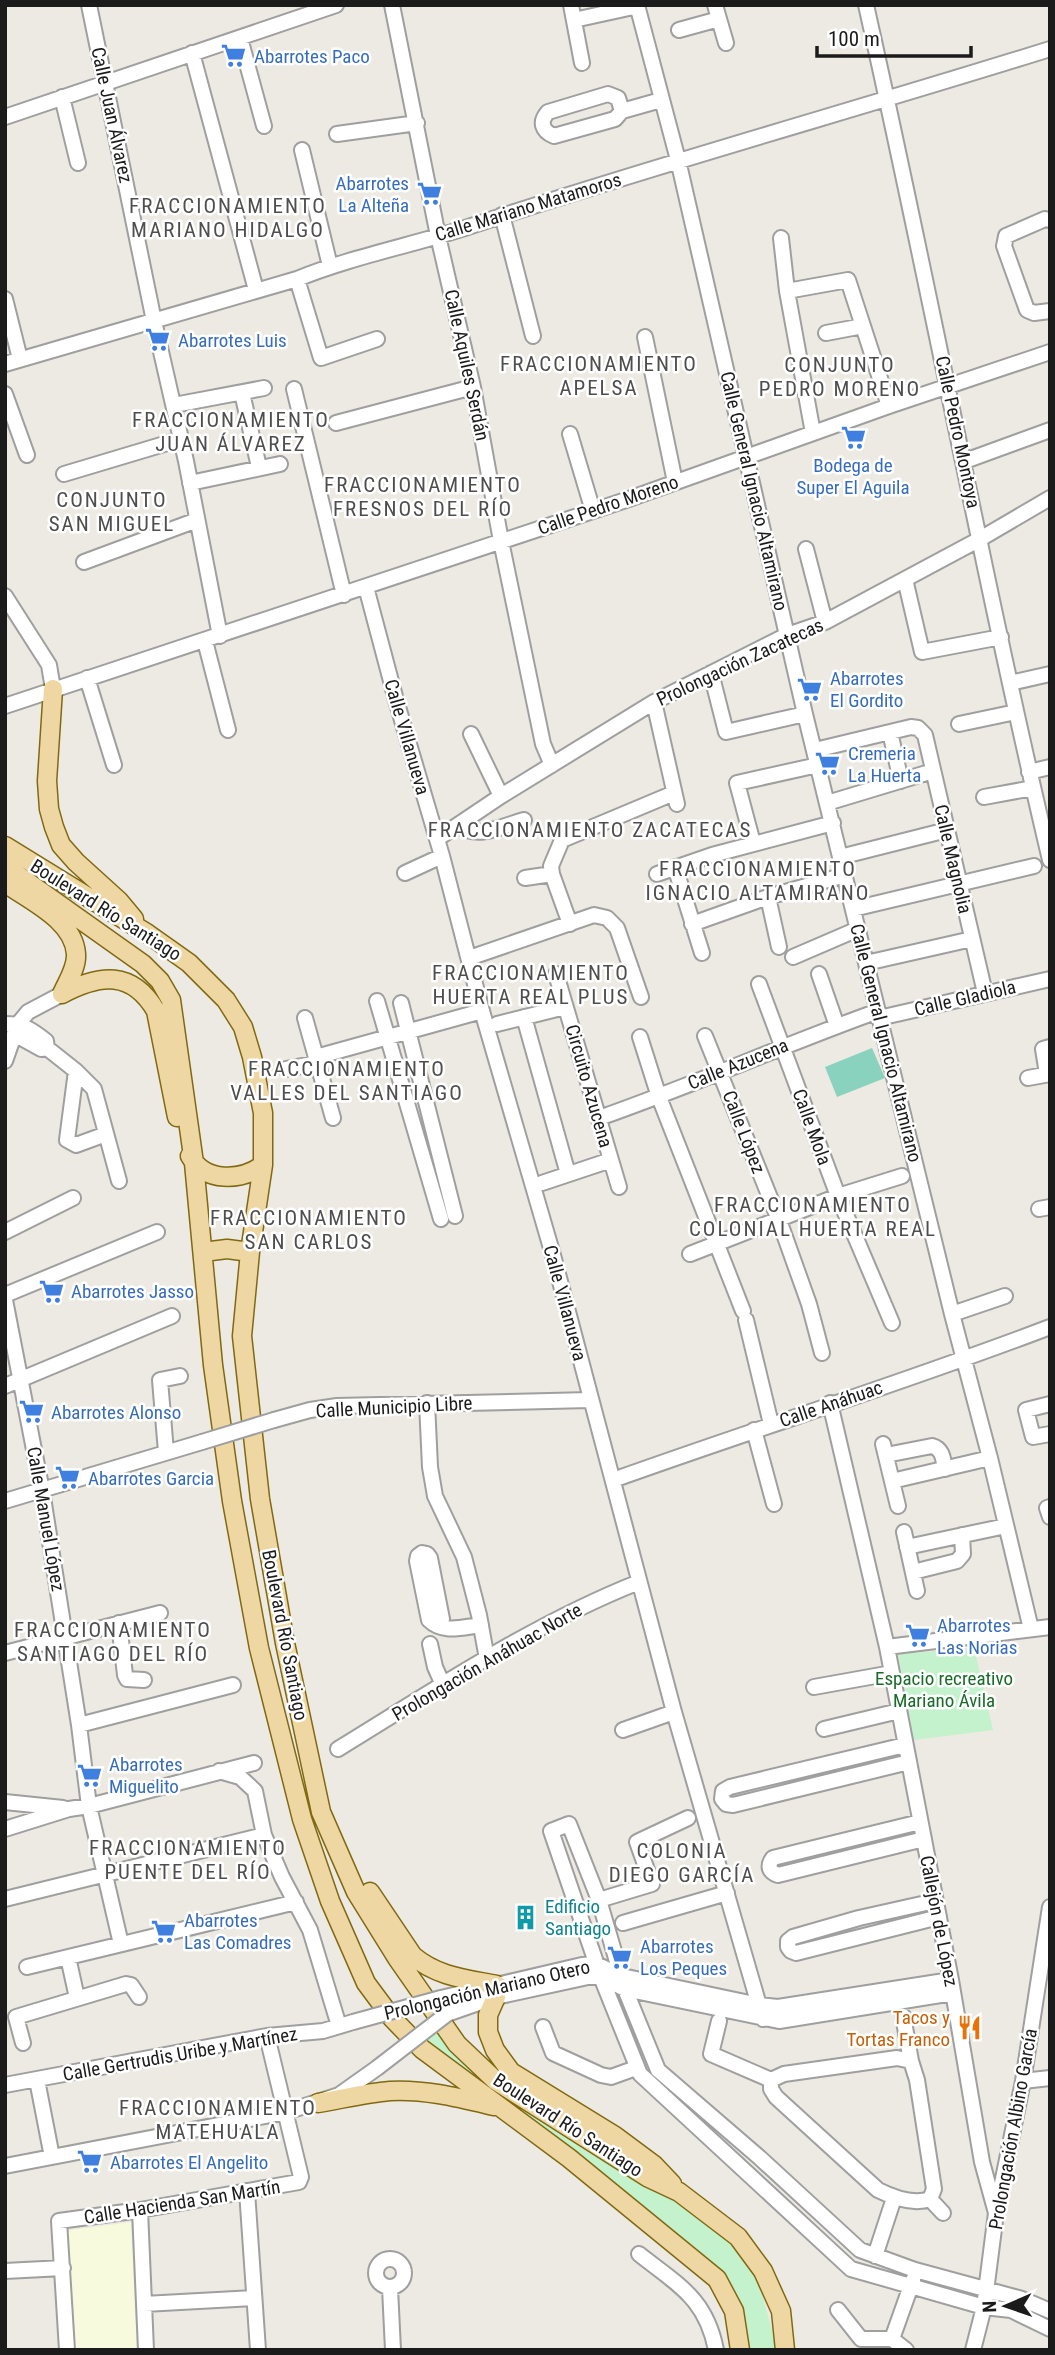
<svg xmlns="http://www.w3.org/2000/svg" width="1055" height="2355" font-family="'Roboto Condensed',sans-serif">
<rect width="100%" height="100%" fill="#eceae2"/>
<path fill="#f7fadc" d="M131 2222 137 2350H76L68 2233 71 2230Z"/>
<path fill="#c3f2cc" d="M974 1648 993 1730 914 1740 898 1654Z
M439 2028 623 2164 723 2233 745 2260 761 2289 777 2350H746L738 2305 465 2075 426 2040Z"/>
<path fill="#89d2be" d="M872 1048 885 1078 837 1097 825 1067Z"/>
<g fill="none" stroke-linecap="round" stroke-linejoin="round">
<defs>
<path id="minor" d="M89 5 154 321 186 461 220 636
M392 5 438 236 473 387 501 541 543 744 552 765
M571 5 582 63
M637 5 678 160 805 714 952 1314 990 1458 1031 1629
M715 5 726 43
M866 5C930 289 983 576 1050 860
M574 20 638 6
M679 30 719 19
M240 38 264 126
M192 53 256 290
M62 97 78 163
M622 111 618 98 608 94 548 112C539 122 542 131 554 136L615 119 622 111 661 100
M5 117 336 5
M337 134 417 123
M302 150 330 266
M502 215 533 336
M1050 220 1045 219 1006 236 1004 246 1027 310 1034 313 1050 311
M781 238 787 291 813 433
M297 279 321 358 377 339
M787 291 848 280 889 406
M5 299 20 359
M826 333 863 326
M645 337 675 482
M5 364 297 279C351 257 409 246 465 228 659 164 855 110 1050 49
M294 389 344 595
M242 393 259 467
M5 394 27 455
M174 405 264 388
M336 423 473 387
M570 434 593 511
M965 461 1050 430
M64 474 181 439
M190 483 280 464
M806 549 825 622
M84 562 197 520
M905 579 922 652 1001 637
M366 587 396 700 442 856 482 1011 553 1255 674 1712 763 2019
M5 596 49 665 53 689
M205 641 228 730
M711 673 726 732 805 714
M87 678 114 765
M1010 683 1050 674
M654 702 677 804
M5 706 626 500 889 406 1050 352
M959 724 1016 712
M890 732 901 781
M471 734 501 796
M815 750 911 727 918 728 925 735 985 993
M1029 772 1050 767
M984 797 1033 788
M827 803 933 771
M458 825C478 840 502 826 524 820
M437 839 501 796 654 702 787 635 825 622 980 539 1050 498
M753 843 737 783 818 765
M840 857 947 830
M675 867 702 953
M405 873 442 856
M657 874 712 855 833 823
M525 878 552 874
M768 897 779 947
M853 909 1034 866
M570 924 552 874 551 866 562 840 674 793
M692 924 768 897 845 875
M793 957 858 929
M469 958 594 915 607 918 617 928 641 997
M866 963 972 939
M556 974 619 1187
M819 974 837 1026
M759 984 838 1196 892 1323
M377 1001 441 1219
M401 1003 455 1216
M524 1017 568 1174
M305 1018 333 1118
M879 1018 1050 979
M5 1024C24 1024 32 1030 46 1041L47 1048
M497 1024 557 1009H565
M14 1034 41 1049 47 1048 76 1071 94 1089 119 1181
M705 1036 779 1220 809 1304 822 1353
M640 1037 659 1097 743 1311
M316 1057 482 1011
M5 1061 18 1024 28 1012 62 994
M286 1069 318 1063
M76 1071 67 1140 76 1145 106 1134
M1047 1074 1043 1049 1050 1047
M1028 1078 1050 1074
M599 1118C693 1085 784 1045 878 1011
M542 1183 611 1160
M1039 1209 1050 1207
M5 1232 73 1198
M690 1254 838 1196 902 1176
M5 1295 157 1232
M5 1300 42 1491 79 1725 89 1806 121 1944
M952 1314 1005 1296
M746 1320 771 1424
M5 1386 172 1316
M427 1403 430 1467 435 1496 464 1557 479 1615 487 1659
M830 1403 887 1647 951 1980 982 2162 996 2213
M1050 1404 1026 1410 1033 1437 1050 1434
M274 1420 310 1410 337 1406 590 1400
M754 1430 774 1504
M883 1444 898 1506
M166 1452 160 1380 180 1376
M886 1455 932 1446C943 1449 943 1459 945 1469
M613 1480C758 1428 906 1382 1050 1327
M892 1481 990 1458
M5 1501 202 1442
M1050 1507 1047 1508 1050 1517
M904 1532 917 1591
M907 1547 1006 1526
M913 1572 957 1561 963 1554 962 1535
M442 1619 430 1558 427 1554 422 1553 418 1556 417 1561 429 1620C443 1634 463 1627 481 1625
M119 1623 125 1675 127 1679 144 1680
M430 1644 435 1667 443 1685
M887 1647 1050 1627
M5 1653 160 1613
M814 1687 892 1673
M79 1725 233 1685
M824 1729 899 1711
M623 1730 674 1712
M905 1745 730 1787 723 1791 722 1799 726 1804 733 1805 909 1762
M338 1749C436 1689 533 1624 639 1582
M219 1771 240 1777 255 1791 264 1835 282 1877 310 1930 339 2026
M5 1802 63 1808
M920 1822 773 1858C767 1866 769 1872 778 1875L924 1839
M5 1829 69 1809 89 1806 254 1763
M5 1899 264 1835
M599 1900 652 1884 637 1842 688 1818
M935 1901 859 1918 793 1937 788 1941V1947L791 1951 796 1953 939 1917
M623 1923 727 1893
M68 1957 77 1998
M27 1967 296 1902
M441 1998 582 1965 596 1964 622 1976 759 2005 778 2007 951 1980
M447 2014 496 1997 588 1977H601L625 1989 779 2021 953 1993
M903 2016 911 2061 917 2080 934 2189 930 2199
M719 2021 711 2054 771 2080
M543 2027 553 2053 601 2075 611 2077 636 2068
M23 2043 16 2017 126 1984 131 1985 139 1997
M37 2080 52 2157
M771 2080V2089L776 2097 878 2190C894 2198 913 2205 930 2199
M771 2080 784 2074 897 2058 911 2061
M1023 2081 1050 2078
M5 2085 267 2036 323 2031 353 2022
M5 2166 286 2112 339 2095 377 2068
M247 2191 258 2350
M930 2199 943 2213
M140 2210 146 2350
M639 2254C678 2285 706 2298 716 2350
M875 2256 894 2198
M376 2273a14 14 0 1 1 28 0a14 14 0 1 1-28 0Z
M5 2271 63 2268
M390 2288 393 2350
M144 2304 254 2298
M838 2310 861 2339
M1050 2311 1022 2299 915 2270 860 2250 760 2158 658 2070 625 1989 599 1900 569 1824 551 1831 601 1977 640 2074 851 2269 984 2307 1011 2310 1050 2329
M861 2339H892L913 2280
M892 2339 906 2350
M67 2350 59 2221 140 2210 299 2182 301 2177 267 2036
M973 2350 984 2307 996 2213 1023 2081 1050 1907"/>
<path id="major" d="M53 689 47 781 49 809 54 827 61 845 76 862 119 901 134 919
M5 846 148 934 189 963 226 1000 243 1027 252 1057 263 1113V1165L250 1252 242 1336 260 1499 285 1643 321 1812 356 1892 397 1958 457 2044 496 2081 647 2177 679 2192 738 2237 763 2271 781 2311 785 2350
M5 866 143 964 160 981 171 1000 194 1163 213 1365 232 1501 259 1648 302 1819 330 1901 366 1983 392 2018 422 2049 569 2158 717 2279 734 2311 740 2350
M5 883C29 900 74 920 76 954 77 968 67 982 62 994
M62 994C100 974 132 970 156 1011L177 1117
M190 1156C205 1183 241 1181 263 1165
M203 1252 227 1249 250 1252
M370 1892 413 1956C438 1977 466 1979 497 1985
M496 1997 488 2015V2032L495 2050 511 2072 615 2136 654 2165 672 2184
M318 2103C342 2099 366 2093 390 2091 425 2089 460 2098 494 2106"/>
</defs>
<use href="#minor" stroke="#9f9f9f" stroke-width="18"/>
<use href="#major" stroke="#816912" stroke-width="21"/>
<use href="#minor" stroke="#fff" stroke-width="14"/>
<use href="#major" stroke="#efd7a3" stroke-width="18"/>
<defs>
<path id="minor-bridge" d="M202 1442 274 1420
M353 2022 441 1998
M377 2068 447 2014"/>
</defs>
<use href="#minor-bridge" stroke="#9f9f9f" stroke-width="18" stroke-linecap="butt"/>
<use href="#minor-bridge" stroke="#fff" stroke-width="14"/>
</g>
<defs>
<symbol id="supermarket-bare" viewBox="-9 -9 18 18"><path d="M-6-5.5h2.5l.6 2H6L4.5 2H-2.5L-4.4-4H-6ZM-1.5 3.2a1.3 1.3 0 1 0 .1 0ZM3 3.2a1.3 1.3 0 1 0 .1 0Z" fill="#3f7fe0" stroke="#fff" stroke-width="2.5" paint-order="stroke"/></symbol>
<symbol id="building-bare" viewBox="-9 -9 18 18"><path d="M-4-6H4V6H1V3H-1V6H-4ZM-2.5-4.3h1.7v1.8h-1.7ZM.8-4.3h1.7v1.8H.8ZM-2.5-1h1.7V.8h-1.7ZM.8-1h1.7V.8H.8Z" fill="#0f9aa8" stroke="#fff" stroke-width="2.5" paint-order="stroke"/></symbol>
<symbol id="restaurant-bare" viewBox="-9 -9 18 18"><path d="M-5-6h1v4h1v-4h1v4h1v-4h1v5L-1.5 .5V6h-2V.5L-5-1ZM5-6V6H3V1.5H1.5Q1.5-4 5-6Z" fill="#e8710a" stroke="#fff" stroke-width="2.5" paint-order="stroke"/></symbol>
</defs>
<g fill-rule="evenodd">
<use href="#supermarket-bare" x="216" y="38" width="35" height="35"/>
<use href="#supermarket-bare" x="412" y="176" width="35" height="35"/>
<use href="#supermarket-bare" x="140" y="322" width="35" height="35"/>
<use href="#supermarket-bare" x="836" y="420" width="35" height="35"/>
<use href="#supermarket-bare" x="792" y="672" width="35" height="35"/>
<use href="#supermarket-bare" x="810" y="746" width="35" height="35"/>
<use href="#supermarket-bare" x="34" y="1274" width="35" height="35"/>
<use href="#supermarket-bare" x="14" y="1394" width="35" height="35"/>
<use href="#supermarket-bare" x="50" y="1460" width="35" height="35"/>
<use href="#supermarket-bare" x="900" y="1618" width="35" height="35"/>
<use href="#supermarket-bare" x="72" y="1758" width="35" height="35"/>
<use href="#building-bare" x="508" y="1900" width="35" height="35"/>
<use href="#supermarket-bare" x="146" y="1914" width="35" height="35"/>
<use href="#supermarket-bare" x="602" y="1940" width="35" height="35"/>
<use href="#restaurant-bare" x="952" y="2010" width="35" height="35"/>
<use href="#supermarket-bare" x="72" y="2144" width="35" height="35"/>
</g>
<g text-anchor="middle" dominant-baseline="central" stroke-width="5" stroke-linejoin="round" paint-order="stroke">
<g font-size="19" fill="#366cbe" stroke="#fff" text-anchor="start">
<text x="254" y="56">Abarrotes Paco</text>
<text x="409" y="183" text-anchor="end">Abarrotes<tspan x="409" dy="22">La Alteña</tspan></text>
<text x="178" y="340">Abarrotes Luis</text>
<text x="853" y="465" text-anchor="middle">Bodega de<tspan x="853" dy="22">Super El Aguila</tspan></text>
<text x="830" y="678">Abarrotes<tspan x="830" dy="22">El Gordito</tspan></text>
<text x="848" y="753">Cremeria<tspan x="848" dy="22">La Huerta</tspan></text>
<text x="71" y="1291">Abarrotes Jasso</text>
<text x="51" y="1412">Abarrotes Alonso</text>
<text x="88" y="1478">Abarrotes Garcia</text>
<text x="937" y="1625">Abarrotes<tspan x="937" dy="22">Las Norias</tspan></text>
<text x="109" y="1764">Abarrotes<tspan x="109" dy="22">Miguelito</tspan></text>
<text x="184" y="1920">Abarrotes<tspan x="184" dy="22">Las Comadres</tspan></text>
<text x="640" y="1946">Abarrotes<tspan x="640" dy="22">Los Peques</tspan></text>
<text x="110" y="2162">Abarrotes El Angelito</text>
</g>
<g font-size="19" fill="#1b1b1b" stroke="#fff">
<text transform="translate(112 115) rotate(78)">Calle Juan Álvarez</text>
<text transform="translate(528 207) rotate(-17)">Calle Mariano Matamoros</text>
<text transform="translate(467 365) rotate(78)">Calle Aquiles Serdán</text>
<text transform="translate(958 432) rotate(78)">Calle Pedro Montoya</text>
<text transform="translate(754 491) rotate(77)">Calle General Ignacio Altamirano</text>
<text transform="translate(608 505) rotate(-19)">Calle Pedro Moreno</text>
<text transform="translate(740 662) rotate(-25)">Prolongación Zacatecas</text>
<text transform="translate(407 737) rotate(74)">Calle Villanueva</text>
<text transform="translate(953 859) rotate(77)">Calle Magnolia</text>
<text transform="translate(106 910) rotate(32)">Boulevard Río Santiago</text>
<text transform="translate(965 998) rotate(-13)">Calle Gladiola</text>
<text transform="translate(886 1043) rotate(76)">Calle General Ignacio Altamirano</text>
<text transform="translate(738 1064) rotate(-22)">Calle Azucena</text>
<text transform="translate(589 1086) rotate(74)">Circuito Azucena</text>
<text transform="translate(812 1127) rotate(70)">Calle Mola</text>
<text transform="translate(744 1132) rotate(69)">Calle López</text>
<text transform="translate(565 1303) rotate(75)">Calle Villanueva</text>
<text transform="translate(831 1404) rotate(-19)">Calle Anáhuac</text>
<text transform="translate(394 1407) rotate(-3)">Calle Municipio Libre</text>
<text transform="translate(46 1519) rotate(80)">Calle Manuel López</text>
<text transform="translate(285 1635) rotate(79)">Boulevard Río Santiago</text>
<text transform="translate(487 1662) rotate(-30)">Prolongación Anáhuac Norte</text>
<text transform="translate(939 1921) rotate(79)">Callejón de López</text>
<text transform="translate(487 1990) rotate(-13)">Prolongación Mariano Otero</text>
<text transform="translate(180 2054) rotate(-10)">Calle Gertrudis Uribe y Martínez</text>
<text transform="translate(568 2125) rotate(33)">Boulevard Río Santiago</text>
<text transform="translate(1013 2129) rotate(-80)">Prolongación Albino García</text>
<text transform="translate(182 2202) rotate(-9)">Calle Hacienda San Martín</text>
</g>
<g font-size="19" fill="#186b28" stroke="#fff">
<text x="944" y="1678">Espacio recreativo<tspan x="944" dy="22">Mariano Ávila</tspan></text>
</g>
<g font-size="19" fill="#0d838f" stroke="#fff" text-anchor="start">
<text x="545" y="1906">Edificio<tspan x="545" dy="22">Santiago</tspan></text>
</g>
<g font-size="19" fill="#c56008" stroke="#fff" text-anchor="end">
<text x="950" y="2017">Tacos y<tspan x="950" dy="22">Tortas Franco</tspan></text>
</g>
<g font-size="21" letter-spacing="2" fill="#4e4e4e" stroke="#fff">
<text x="228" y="206">FRACCIONAMIENTO<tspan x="228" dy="24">MARIANO HIDALGO</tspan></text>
<text x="599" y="364">FRACCIONAMIENTO<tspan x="599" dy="24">APELSA</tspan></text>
<text x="840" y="365">CONJUNTO<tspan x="840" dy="24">PEDRO MORENO</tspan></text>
<text x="231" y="420">FRACCIONAMIENTO<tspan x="231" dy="24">JUAN ÁLVAREZ</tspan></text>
<text x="423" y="485">FRACCIONAMIENTO<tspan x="423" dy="24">FRESNOS DEL RÍO</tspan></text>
<text x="112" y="500">CONJUNTO<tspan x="112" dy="24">SAN MIGUEL</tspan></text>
<text x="590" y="830">FRACCIONAMIENTO ZACATECAS</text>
<text x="758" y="869">FRACCIONAMIENTO<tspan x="758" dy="24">IGNACIO ALTAMIRANO</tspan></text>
<text x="531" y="973">FRACCIONAMIENTO<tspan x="531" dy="24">HUERTA REAL PLUS</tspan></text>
<text x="347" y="1069">FRACCIONAMIENTO<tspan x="347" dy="24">VALLES DEL SANTIAGO</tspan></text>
<text x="813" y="1205">FRACCIONAMIENTO<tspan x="813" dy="24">COLONIAL HUERTA REAL</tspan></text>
<text x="309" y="1218">FRACCIONAMIENTO<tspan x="309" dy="24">SAN CARLOS</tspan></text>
<text x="113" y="1630">FRACCIONAMIENTO<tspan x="113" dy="24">SANTIAGO DEL RÍO</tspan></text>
<text x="188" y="1848">FRACCIONAMIENTO<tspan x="188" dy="24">PUENTE DEL RÍO</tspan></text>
<text x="682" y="1851">COLONIA<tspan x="682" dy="24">DIEGO GARCÍA</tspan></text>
<text x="218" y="2108">FRACCIONAMIENTO<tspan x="218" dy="24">MATEHUALA</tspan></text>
</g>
</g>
<rect width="1055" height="2355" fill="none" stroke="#1b1b1b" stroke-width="14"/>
<g transform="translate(1006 2306) rotate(268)" stroke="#ffffff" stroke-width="5" paint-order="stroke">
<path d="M0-5L12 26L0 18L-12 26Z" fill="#1b1b1b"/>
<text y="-10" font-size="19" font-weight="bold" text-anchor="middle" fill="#1b1b1b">N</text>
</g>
<path d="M817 46v10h154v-10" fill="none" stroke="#1b1b1b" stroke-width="3.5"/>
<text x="828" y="46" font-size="21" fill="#1b1b1b" stroke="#ffffff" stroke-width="5" paint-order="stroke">100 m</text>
</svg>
